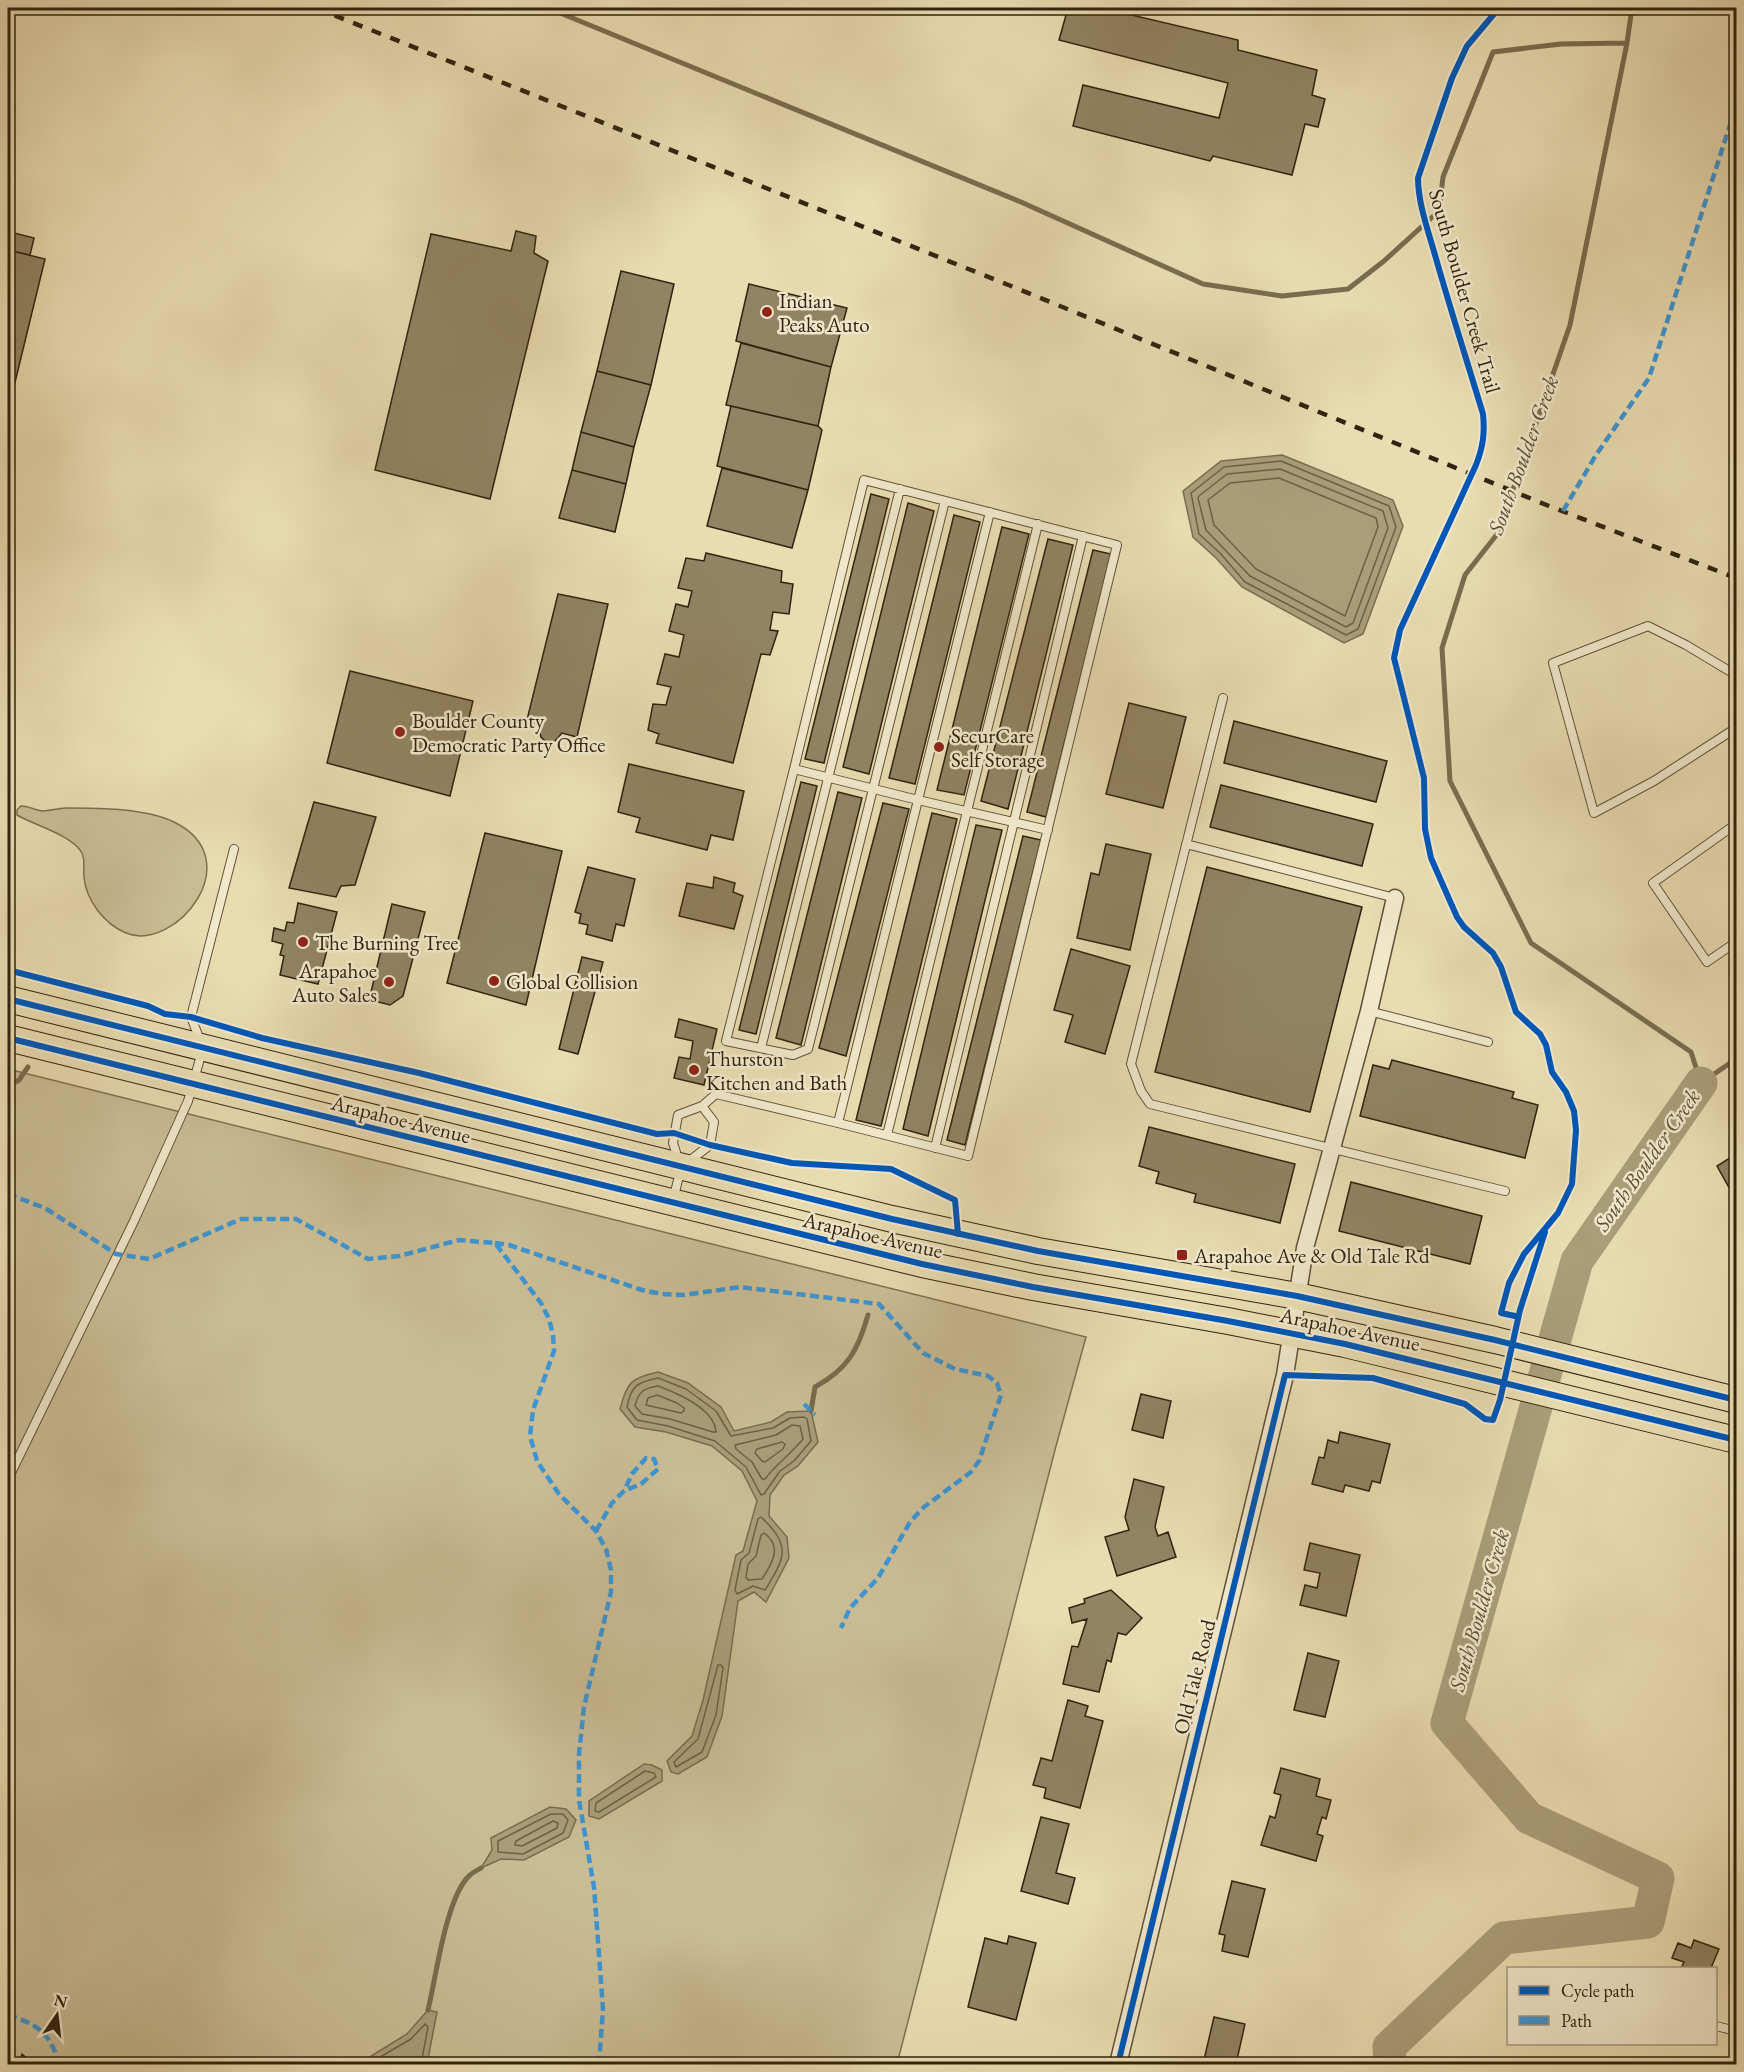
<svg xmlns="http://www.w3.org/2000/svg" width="1744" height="2072" font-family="'EB Garamond',serif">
<rect width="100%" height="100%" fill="#e9dcb1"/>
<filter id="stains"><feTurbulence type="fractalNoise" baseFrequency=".00333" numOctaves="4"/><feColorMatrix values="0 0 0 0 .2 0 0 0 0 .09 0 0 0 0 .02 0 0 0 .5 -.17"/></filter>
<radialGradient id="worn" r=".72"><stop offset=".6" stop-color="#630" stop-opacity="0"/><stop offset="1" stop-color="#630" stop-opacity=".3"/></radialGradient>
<path fill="#cabd95" stroke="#7e7052" stroke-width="1.5" d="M21 806C28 806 35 810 43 811 50 811 58 808 66 808 98 808 145 808 174 822 251 860 175 953 126 933 104 924 86 900 84 877 83 868 86 857 80 850 68 834 34 825 17 815V810Z
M8 1069 1086 1337 1056 1446 897 2064H8Z"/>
<path fill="#aa9d7a" stroke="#7a6c4f" stroke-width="1.5" d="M1282 455 1393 500 1403 526 1363 634 1344 643 1242 587 1216 558 1193 537 1183 491 1221 461Z
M658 1372 688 1383 721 1407 734 1431 771 1422 787 1412 811 1411 818 1442 798 1466 784 1475 770 1495 769 1516 787 1537 789 1558 766 1602 754 1592 738 1601 722 1716 707 1757 678 1774 671 1772 667 1761 692 1736 703 1700 736 1555 743 1551 757 1501 742 1471 712 1446 666 1432 635 1427 620 1409C627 1382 631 1378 658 1372Z
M644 1764 652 1765 662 1770V1781L599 1819 589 1816V1801Z
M550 1807 566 1809 576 1820 569 1837 524 1860 501 1859 481 1868 492 1850 491 1838Z
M428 2010 437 2012 427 2064H361L360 2063 407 2034Z"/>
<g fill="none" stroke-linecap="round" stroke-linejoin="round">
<path stroke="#6e6044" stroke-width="1.5" d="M1281 461 1389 506 1396 527 1358 629 1346 635 1245 582 1220 553 1199 534 1191 493 1224 467Z
M1280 469 1383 511 1388 528 1353 623 1346 627 1250 576 1206 530 1198 498 1199 496 1227 474Z
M1279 478 1376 518 1378 527 1345 616 1256 569 1214 525 1208 500 1230 483Z
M658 1378 686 1389 716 1411 731 1436 773 1428 790 1418 804 1417 807 1419 811 1441 794 1461 780 1471 764 1494 761 1495 746 1467 715 1441 668 1426 637 1420 627 1407C631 1386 637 1382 658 1378Z
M658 1386C677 1393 715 1409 716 1432H713L670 1419 642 1414 635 1406C638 1392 644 1388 658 1386Z
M657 1395 677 1403 684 1408V1411L681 1413 646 1405 648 1398Z
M792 1425 800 1426 803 1439C791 1454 776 1464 765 1479H762L752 1462 736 1449 735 1445 776 1435Z
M782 1442 785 1444 783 1449 765 1462 762 1461 755 1453 757 1449Z
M761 1517C792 1546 785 1558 765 1590L753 1586 737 1594 735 1590 741 1560 749 1553 758 1519Z
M764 1533C783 1546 772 1564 762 1579L748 1580 746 1577 748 1564 756 1556 761 1535Z
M718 1665H721L723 1668 716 1715 702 1752 676 1767 674 1762 698 1739Z
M645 1771 654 1773 656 1777 599 1812 595 1811 596 1803Z
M551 1814H563L568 1820 563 1833 523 1854 498 1852V1841Z
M553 1821 558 1823 557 1828 522 1846 515 1845 516 1841Z
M368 2064 411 2039 425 2024 428 2027 421 2064"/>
<path stroke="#7a6c4f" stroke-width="5" d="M548 8 1021 202 1203 284 1282 296 1348 289 1384 261 1439 211 1443 177 1493 52 1561 44 1627 43
M1632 8 1627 43 1570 325 1498 533 1465 575 1442 648 1450 781 1531 943 1691 1052 1701 1083 1736 1059
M8 1086 19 1080 28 1067
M811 1411 815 1387C848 1369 858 1350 868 1315
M428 2010C436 1978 446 1896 470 1875 473 1872 478 1870 481 1868"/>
<path stroke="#aa9d7a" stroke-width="33" d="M1390 2064 1389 2047 1504 1938 1648 1922 1658 1878 1529 1818 1447 1723 1577 1261 1701 1083"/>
</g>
<path fill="#918363" stroke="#31230f" stroke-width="1.5" d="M1068 8H1102L1238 40V50L1317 70 1312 95 1325 99 1318 127 1305 124 1292 175 1213 156 1210 161 1073 126 1083 85 1219 118 1228 83 1059 40Z
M516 231 536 236 534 253 548 261 490 499 375 470 431 234 511 251Z
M10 232 34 238 30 255 8 250Z
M8 250 45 259 8 411Z
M621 271 674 284 651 385 597 371Z
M749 284 847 308 831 367 736 341Z
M741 343 831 367 818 426 726 405Z
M597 371 651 385 634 447 581 432Z
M731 406 818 426 822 430 808 490 717 466Z
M581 432 634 447 626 484 572 470Z
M722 468 808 490 792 548 707 526Z
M572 470 626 484 615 532 559 518Z
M871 494 889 499 824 763 805 759Z
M908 503 934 511 869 774 843 767Z
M954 515 980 522 915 784 889 778Z
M1002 527 1029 534 964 795 937 790Z
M1048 539 1073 545 1008 809 981 801Z
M1093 550 1111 554 1046 817 1027 812Z
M706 553 782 571 781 582 793 584 789 614 773 612 770 630 778 631 770 655 761 654 733 763 656 743 659 734 648 730 653 704 666 705 671 687 657 684 665 654 679 657 684 635 669 631 676 604 688 607 692 591 678 588 686 558 704 561Z
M558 594 608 604 577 737 562 733 555 741 547 743 541 737 538 727 526 724Z
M350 671 473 701 450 796 327 763Z
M1129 703 1186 717 1163 808 1106 794Z
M1234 721 1387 761 1376 802 1224 763Z
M629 764 744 791 733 840 711 835 707 850 636 832 640 818 618 812Z
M801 782 817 786 756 1034 739 1030Z
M1221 785 1373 824 1362 866 1210 827Z
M838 792 862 798 801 1045 776 1038Z
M314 802 376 817 355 885 341 886 336 897 289 888Z
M883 803 909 809 846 1056 819 1048Z
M932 813 957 819 881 1126 856 1120Z
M976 825 1002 830 928 1136 903 1129Z
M485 833 562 851 526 1005 447 983Z
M1023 836 1041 840 965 1145 947 1140Z
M1106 844 1151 854 1130 950 1077 938 1091 873 1099 875Z
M588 867 635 879 624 926 616 924 612 941 586 934 588 925 579 923 581 914 575 912Z
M1207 867 1362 907 1310 1112 1155 1072Z
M714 877 735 883 733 892 743 896 734 929 679 916 687 883 713 888Z
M298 903 337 912 318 984 280 975 284 956 280 955 283 944 272 941 274 928 285 931 287 922 294 923Z
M392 904 425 912 403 996 390 1005 375 1001 371 992Z
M1071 949 1130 966 1105 1054 1065 1042 1073 1015 1054 1010Z
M582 957 603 962 578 1054 559 1049Z
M679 1019 717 1029 704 1085 674 1078 679 1057 690 1059 693 1041 675 1037Z
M1392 1060 1514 1092 1512 1098 1538 1105 1525 1158 1360 1116 1373 1065 1389 1069Z
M1149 1127 1295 1164 1280 1223 1194 1202 1196 1194 1156 1183 1159 1172 1139 1166Z
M1736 1154V1200L1717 1166Z
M1351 1182 1482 1216 1470 1264 1339 1231Z
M1141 1394 1171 1401 1163 1438 1132 1430Z
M1340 1432 1390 1444 1380 1483 1372 1481 1369 1491 1345 1485 1343 1492 1312 1484 1319 1457 1324 1458 1328 1440 1338 1443Z
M1134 1479 1164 1487 1155 1527 1158 1536 1168 1532 1176 1557 1117 1576 1105 1537 1129 1530 1125 1517Z
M1310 1543 1360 1555 1346 1616 1300 1605 1305 1585 1317 1588 1320 1573 1304 1570Z
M1111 1590 1142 1618 1126 1635 1118 1633 1111 1662 1107 1660 1099 1692 1063 1684 1072 1646 1078 1647 1087 1619 1072 1623 1069 1608 1085 1603 1084 1599Z
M1308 1653 1339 1661 1325 1717 1294 1710Z
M1068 1700 1088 1706 1085 1716 1103 1721 1080 1808 1044 1798 1046 1788 1033 1785 1041 1758 1052 1761Z
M1281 1768 1320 1779 1316 1796 1331 1800 1326 1819 1322 1817 1317 1834 1323 1836 1316 1861 1261 1845 1270 1816 1275 1818 1281 1795 1274 1793Z
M1041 1817 1069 1824 1056 1873 1075 1878 1068 1904 1021 1891Z
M1232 1881 1265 1889 1248 1957 1222 1951 1225 1935 1219 1934Z
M1009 1936 1036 1943 1016 2020 968 2007 985 1938 1007 1944Z
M1694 1940 1719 1949 1711 1968H1681L1684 1962 1672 1958 1678 1943 1691 1948Z
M1214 2017 1245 2024 1236 2064H1203Z
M22 2054 33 2064H8V2058L20 2061Z"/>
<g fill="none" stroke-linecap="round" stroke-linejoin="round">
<defs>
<path id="service" d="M990 512 918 800 1048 830
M1736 675 1686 645 1648 626 1553 663 1594 813 1654 781 1736 728
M1223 698 1131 1064 1141 1091 1150 1104 1505 1191
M794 769 726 1041 793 1055 808 1049 945 501
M1736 824 1653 883 1707 962 1736 942
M1186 844 1395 898
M1369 1011 1488 1042
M761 1048 900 489
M887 1135 1038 524
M935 1148 1083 536
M688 1162 710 1145 714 1122 702 1106
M673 1200 681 1168 673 1143 678 1115 702 1106 716 1094 838 1123 918 800 794 769 864 480 1117 545 968 1156 838 1123
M8 1479 134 1221 188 1101 203 1048 191 1017 234 849
M1716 2026 1736 2031"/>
<path id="minor" d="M1118 2064 1285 1375 1305 1248 1369 1011 1395 898"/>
<path id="primary" d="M8 999 892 1219 1038 1251 1297 1296 1495 1340 1736 1400
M8 1038 922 1264 1033 1287 1228 1321 1345 1344 1736 1440"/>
</defs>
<use href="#service" stroke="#5f5138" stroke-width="10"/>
<use href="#minor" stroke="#5f5138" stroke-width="19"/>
<use href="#primary" stroke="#31230f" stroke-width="28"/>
<use href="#service" stroke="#f1e8cc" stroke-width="8"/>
<use href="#minor" stroke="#f1e8cc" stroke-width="16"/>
<use href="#primary" stroke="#e9dcb1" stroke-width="26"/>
<path stroke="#31230f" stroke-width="4.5" stroke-dasharray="10 10" stroke-linecap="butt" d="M316 8 1011 286 1549 506 1736 578"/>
<path stroke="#3d95d2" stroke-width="4.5" stroke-dasharray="9 4.5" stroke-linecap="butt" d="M1563 511 1596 455 1649 378 1736 106
M8 1129 10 1135 8 1162
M8 1194 45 1208 116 1254 149 1259 241 1219H296L368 1259 399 1256 459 1240 495 1243 541 1303 549 1319 553 1335 554 1351 533 1410 530 1436 537 1461 559 1494 596 1531 606 1549 611 1570V1592L584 1707 579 1754V1800L594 1887 603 2009 599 2064
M495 1243 509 1245 642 1290 662 1294 684 1295 740 1287 879 1304 923 1353 955 1369 988 1376 997 1383 1001 1395 979 1461 971 1472 924 1507 910 1522 878 1578 850 1608 841 1628
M804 1404 815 1415
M596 1531 612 1503 624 1491 641 1484 658 1469 654 1459 646 1458 632 1474 624 1491
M8 2015C38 2025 50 2032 59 2064"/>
<defs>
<path id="cycleway" d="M1499 8 1467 46 1452 78 1418 178C1418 203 1428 230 1435 255 1450 308 1467 361 1483 414 1485 433 1483 447 1476 465L1400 630 1394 658 1424 778 1425 829 1431 858 1457 917 1464 927 1493 953 1501 967 1516 1012 1540 1034 1546 1045 1552 1072 1566 1092 1574 1111 1576 1130 1572 1184 1558 1213 1524 1254 1509 1283 1501 1313 1515 1316
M8 970 148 1006 165 1014 191 1017 262 1038 419 1073 657 1134 674 1133 710 1145 792 1163 891 1169 955 1200 958 1234
M8 999 892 1219 1038 1251 1297 1296 1495 1340 1736 1400
M8 1038 922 1264 1033 1287 1228 1321 1345 1344 1736 1440
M1118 2064 1285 1375 1373 1378 1465 1404 1485 1419 1493 1420 1500 1400 1520 1310 1545 1232"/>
</defs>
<use href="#cycleway" stroke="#f1e8cc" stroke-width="10"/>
<use href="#cycleway" stroke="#0057b8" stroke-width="6"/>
</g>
<g fill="#8f2418" stroke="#f1e8cc" stroke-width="2">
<circle cx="767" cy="312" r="6"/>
<circle cx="400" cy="732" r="6"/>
<circle cx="939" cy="747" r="6"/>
<circle cx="303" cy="942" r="6"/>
<circle cx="494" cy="981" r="6"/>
<circle cx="389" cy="982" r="6"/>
<circle cx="694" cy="1070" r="6"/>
<rect x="1176" y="1249" width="12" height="12" rx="3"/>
</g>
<g text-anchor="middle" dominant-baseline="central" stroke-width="5" stroke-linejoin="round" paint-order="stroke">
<g font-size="21" fill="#31230f" stroke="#f1e8cc">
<text transform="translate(1465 291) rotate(74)">South Boulder Creek Trail</text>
<text transform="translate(401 1119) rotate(14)">Arapahoe Avenue</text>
<text transform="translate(873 1235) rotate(13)">Arapahoe Avenue</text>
<text transform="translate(1350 1329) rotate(12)">Arapahoe Avenue</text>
<text transform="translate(1194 1677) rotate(-76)">Old Tale Road</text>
</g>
<g font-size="21" fill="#31230f" stroke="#f1e8cc" text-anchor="start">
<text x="779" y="300">Indian<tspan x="779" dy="24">Peaks Auto</tspan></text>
<text x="412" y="720">Boulder County<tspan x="412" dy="24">Democratic Party Office</tspan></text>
<text x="951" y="735">SecurCare<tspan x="951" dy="24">Self Storage</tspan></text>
<text x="315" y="942">The Burning Tree</text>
<text x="377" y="970" text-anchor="end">Arapahoe<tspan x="377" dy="24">Auto Sales</tspan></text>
<text x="506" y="981">Global Collision</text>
<text x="706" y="1058">Thurston<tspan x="706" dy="24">Kitchen and Bath</tspan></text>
<text x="1194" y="1255">Arapahoe Ave &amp; Old Tale Rd</text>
</g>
<g font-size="22" font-style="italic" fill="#5b4e34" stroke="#f1e8cc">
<text transform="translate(1523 455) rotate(-70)">South Boulder Creek</text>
<text transform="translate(1647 1160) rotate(-55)">South Boulder Creek</text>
<text transform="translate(1479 1610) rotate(-74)">South Boulder Creek</text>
</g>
</g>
<rect width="1744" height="2072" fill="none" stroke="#e9dcb1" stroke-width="30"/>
<rect x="9" y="9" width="1726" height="2054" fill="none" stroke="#31230f" stroke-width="3"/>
<rect x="15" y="15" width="1714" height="2042" fill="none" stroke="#31230f" stroke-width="1.5"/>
<rect x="1507" y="1967" width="210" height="78" fill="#f1e8cc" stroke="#a49980" stroke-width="1.5"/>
<rect x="1519" y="1986" width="30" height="9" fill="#0057b8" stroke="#a49980" stroke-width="1.5"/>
<text x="1561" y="1997" font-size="18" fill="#31230f">Cycle path</text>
<rect x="1519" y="2016" width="30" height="9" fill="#3d95d2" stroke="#a49980" stroke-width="1.5"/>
<text x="1561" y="2027" font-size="18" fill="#31230f">Path</text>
<g transform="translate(57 2015) rotate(14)" stroke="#f1e8cc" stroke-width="4.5" paint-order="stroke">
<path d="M0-4.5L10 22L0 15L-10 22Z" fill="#31230f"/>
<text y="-9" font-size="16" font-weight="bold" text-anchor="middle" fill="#31230f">N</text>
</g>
<rect width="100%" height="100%" filter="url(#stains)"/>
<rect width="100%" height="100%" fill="url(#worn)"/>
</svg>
